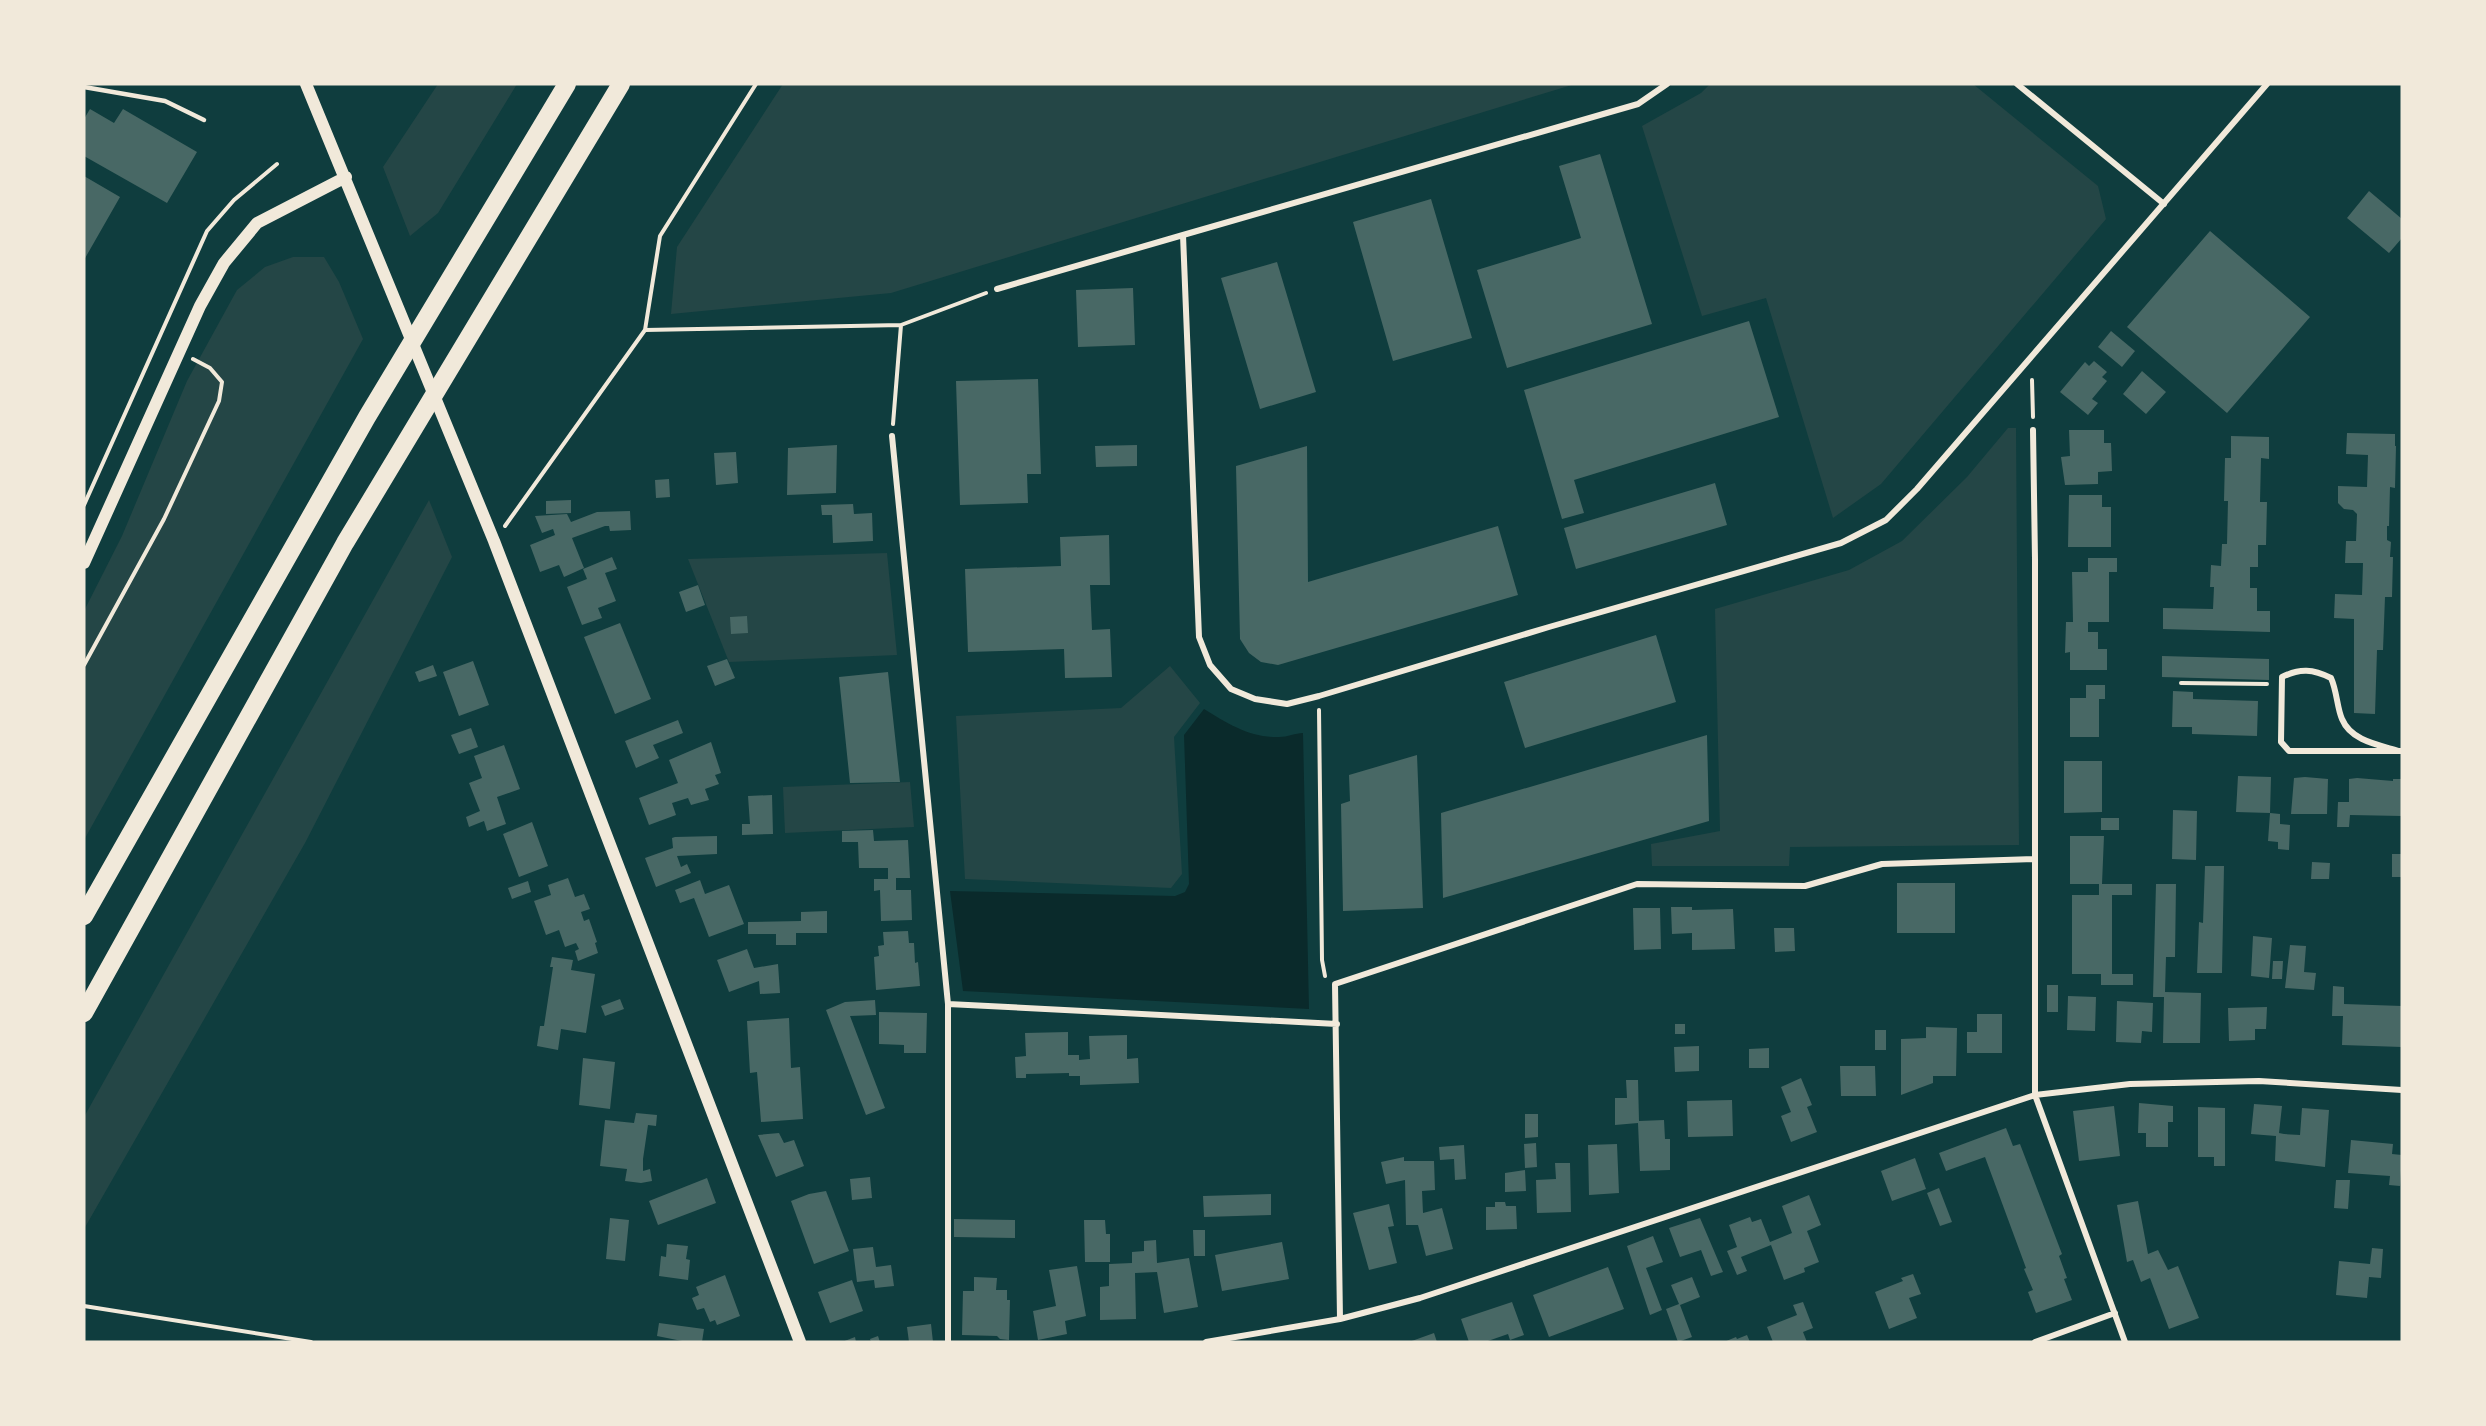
<svg xmlns="http://www.w3.org/2000/svg" width="2486" height="1426" font-family="Inter,sans-serif">
<rect width="100%" height="100%" fill="#0f3d3e"/>
<path fill="#244646" d="M438 84H517L438 213 410 236 383 167Z
M783 84H1575L891 293 671 314 677 247Z
M1710 84H1973L2098 186 2106 219 1881 484 1833 518 1766 298 1702 316 1642 126 1701 93Z
M293 257H324L339 282 363 339 84 840V611L122 536 187 381 237 290 265 267Z
M2008 428H2016L2019 845 1790 847 1789 866H1652L1651 844 1720 831 1715 609 1849 570 1902 541 1967 477Z
M429 500 452 557 305 843 84 1229V1117Z
M887 553 897 655 729 662 688 559Z
M1170 666 1200 703 1174 737 1182 874 1171 888 965 879 956 716 1121 708Z
M910 782 914 827 785 833 783 787Z"/>
<path fill="#0a2a2b" d="M1204 709C1228 724 1251 738 1279 737 1288 737 1295 733 1303 733L1309 1009 963 991 950 891 1175 896 1185 892 1189 884 1184 735Z"/>
<path fill="#486865" d="M90 109 114 123 123 109 197 152 167 203 84 156V119Z
M1600 154 1652 324 1507 368 1477 270 1581 238 1559 166Z
M84 176 120 197 84 260Z
M2369 191 2402 219V238L2389 253 2347 218Z
M1431 199 1472 338 1393 361 1353 222Z
M2210 231 2310 317 2227 413 2127 327Z
M1277 262 1316 392 1260 409 1221 278Z
M1133 288 1135 345 1078 347 1076 290Z
M1749 321 1779 417 1574 480 1584 513 1562 519 1524 390Z
M2111 331 2135 351 2122 367 2098 347Z
M2094 361 2107 372 2102 377 2107 381 2092 399 2098 403 2088 415 2060 392 2085 362 2089 366Z
M2142 371 2166 392 2146 414 2123 394Z
M1038 379 1041 474H1027L1028 503 960 505 956 381Z
M2069 430H2104V443H2111L2112 471 2098 472V484L2065 485 2061 457 2070 456Z
M2347 433 2395 434V446H2396L2395 488 2390 487 2389 526H2387V540L2391 542 2390 557H2393L2392 597H2385L2383 650H2377L2375 714 2354 713V619L2334 618 2335 594 2362 595 2363 563H2345L2346 541H2356L2357 514 2353 510 2344 509 2338 503V486L2367 487 2368 455 2346 454Z
M2231 436 2269 437V459L2261 458 2260 502H2267L2266 545H2258V567H2250V588H2257V611H2270V632L2163 629V608L2213 609 2214 587H2210L2211 565 2221 566 2222 544H2227L2228 501H2224L2225 458H2231Z
M837 445 836 493 787 495 788 448Z
M1137 445V466L1096 467 1095 446Z
M1307 446 1308 582 1498 526 1518 595 1278 665 1261 662 1249 653 1240 639 1236 466Z
M736 452 738 483 716 485 714 453Z
M669 479 670 497 656 498 655 480Z
M1715 483 1727 525 1576 569 1564 528Z
M2069 495H2102V507H2111V547H2068Z
M571 500V513L546 514V501Z
M853 504 854 514 872 513 873 541 833 543 832 515H822L821 505Z
M630 511 631 530 610 531 609 526H605L572 538 584 568 564 577 559 565 540 572 530 545 555 535 553 529 542 533 535 516 567 514 571 522 597 512Z
M1109 535 1110 585H1090L1092 630 1110 629 1112 677 1065 678 1064 649 968 652 965 569 1061 566 1060 537Z
M612 557 617 569 605 573 616 601 598 608 602 618 582 625 567 587 587 579 583 569Z
M2088 558H2117V572H2109V622H2088V632H2098V649H2107V670H2070V652L2065 653 2066 622H2073L2072 572H2088Z
M698 585 705 605 686 612 679 592Z
M747 616 748 633 731 634 730 617Z
M620 623 651 699 615 714 584 637Z
M1656 635 1676 702 1525 748 1504 682Z
M2162 656 2269 659V680L2162 677Z
M727 659 735 678 715 686 707 666Z
M473 661 489 705 459 716 443 672Z
M433 665 437 676 419 682 415 672Z
M888 672 900 782 850 783 839 677Z
M2086 685H2105V699H2099V737H2070V698H2086Z
M2173 691 2193 692V699L2258 701 2257 736 2192 734V727H2172Z
M678 720 683 733 653 745 659 758 636 768 625 741Z
M471 728 478 747 459 754 451 735Z
M1707 735 1709 821 1443 898 1441 813Z
M711 742 721 773 715 775 719 784 705 789 709 800 691 805 688 798 672 803 676 815 649 825 639 798 678 783 669 760Z
M504 745 520 789 497 797 506 824 487 831 484 821 469 827 466 817 480 811 469 783 482 778 474 756Z
M1417 755 1423 908 1343 911 1341 804 1350 801 1349 775Z
M2064 761H2102V812L2064 813Z
M2238 776 2271 777 2270 813 2236 812Z
M2305 777 2328 779 2327 814H2291L2294 778Z
M2357 778 2393 781V779H2402V816L2350 815 2349 827H2337L2338 802H2349V779Z
M772 795 773 834 742 835V824H750L748 796Z
M2173 810 2197 811 2196 860 2172 859Z
M2270 813 2280 814V824L2290 825 2289 850 2278 849V842L2268 841Z
M2101 818H2119V830H2101Z
M532 822 548 866 519 877 503 834Z
M873 830 874 841 908 840 910 878H896V890H911L912 920 881 921 880 890 874 891V879H888V868H859L858 842H842V831Z
M717 836V854L677 856 681 867 687 864 691 873 656 887 645 858 673 848 672 838 675 837Z
M2070 836H2104L2102 884H2132V895H2112V974H2133V985H2101V974H2072V895H2099V884H2070Z
M2392 854H2402V877H2392Z
M2312 862 2330 863 2329 879H2311Z
M2205 866H2224L2222 973H2197L2199 922 2203 923Z
M568 878 575 897 584 894 590 909 581 912 584 921 589 919 597 942 595 943 598 953 578 961 575 951 579 949 576 943 565 947 559 930 546 935 534 901 551 895 548 885Z
M700 880 705 894 729 885 744 924 709 937 694 898 680 903 675 890Z
M528 881 531 892 512 899 508 888Z
M1897 883H1955V933H1897Z
M2156 884H2176L2175 957H2166L2165 992 2201 993 2200 1043H2163L2164 997H2153Z
M1671 907H1692V910L1733 909 1735 949 1692 950V933L1672 934Z
M1633 908H1660L1661 949 1634 950Z
M827 911V933H796V945H776V934H748V922L801 921V912Z
M1774 928H1794L1795 951 1775 952Z
M908 931 909 943H914L915 963 918 962 920 986 876 990 874 957 879 956 878 946 884 945 883 932Z
M2253 936 2272 938 2269 978 2251 976Z
M2290 945 2306 946 2304 972 2316 973 2314 990 2285 988Z
M747 949 754 968 778 964 780 993 760 994 759 981 729 992 717 960Z
M552 957 573 960 571 970 595 974 586 1033 561 1029 558 1050 537 1046 540 1026H544L553 967H550Z
M2273 961H2283L2282 979H2272Z
M2047 985H2058V1012H2047Z
M2333 986 2344 987V1004L2402 1006V1047L2342 1045 2343 1016H2332Z
M2068 996 2096 997 2095 1031 2067 1030Z
M620 999 624 1009 605 1016 601 1006Z
M875 1000 876 1015 850 1016 885 1108 866 1115 826 1010 845 1002Z
M2117 1001 2153 1003 2152 1032 2142 1031 2141 1043 2116 1042Z
M2267 1007 2266 1029H2255V1040L2229 1041 2228 1008Z
M879 1012 927 1013 926 1053H904V1045L879 1044Z
M1977 1014H2002V1053H1967V1032H1977Z
M789 1018 791 1068 800 1067 803 1119 761 1122 757 1072 750 1073 747 1021Z
M1675 1024H1685V1034H1675Z
M1926 1027 1957 1028 1956 1076H1933V1083L1901 1095V1039L1926 1038Z
M1875 1030H1886V1050H1875Z
M1068 1032V1055H1079V1060L1090 1059 1089 1036 1127 1035V1059L1138 1058 1139 1083 1080 1085V1076H1069V1073L1026 1074V1078H1016L1015 1057 1026 1056 1025 1033Z
M1699 1046V1071L1675 1072 1674 1047Z
M1769 1048V1068H1749V1049Z
M583 1058 615 1062 610 1109 579 1105Z
M1840 1066H1875L1876 1096H1841Z
M1801 1078 1812 1105 1807 1107 1817 1132 1791 1142 1781 1116 1791 1112 1781 1087Z
M1626 1080H1638L1639 1121 1664 1120 1665 1139H1670V1170L1640 1171 1638 1123 1615 1125V1098H1627Z
M1732 1100 1733 1136 1688 1137 1687 1101Z
M2139 1103 2173 1106V1122H2168V1147H2146V1133H2138Z
M2254 1104 2282 1106 2279 1133 2284 1134 2300 1135 2302 1108 2329 1110 2325 1167 2275 1161 2276 1136 2251 1134Z
M2114 1106 2120 1156 2079 1161 2073 1111Z
M2198 1107 2225 1108V1166H2214V1157H2198Z
M636 1113 657 1115 656 1126 648 1125 643 1159V1171L650 1169 652 1181 641 1183 625 1181 627 1169 600 1166 605 1120 634 1123Z
M1525 1114H1538V1137L1525 1138Z
M2006 1128 2013 1146 2020 1144 2062 1254 2059 1256 2067 1278 2064 1279 2072 1300 2036 1313 2028 1292 2033 1290 2024 1269 2026 1268 1985 1157 1946 1171 1939 1153Z
M779 1133 784 1143 794 1140 804 1166 776 1177 758 1135Z
M2351 1140 2393 1144 2392 1154 2402 1155 2400 1186 2389 1185 2390 1176 2348 1173Z
M1536 1143 1537 1167 1525 1168 1524 1144Z
M1617 1144 1619 1193 1589 1195 1588 1145Z
M1464 1145 1466 1179 1455 1180 1454 1159 1440 1160 1439 1147Z
M1404 1157V1161H1434L1435 1190 1422 1191 1423 1213 1442 1208 1453 1249 1426 1256 1418 1225H1406L1405 1180 1386 1184 1381 1162Z
M1915 1158 1926 1189 1892 1201 1881 1171Z
M1555 1163H1570L1571 1212 1537 1213 1536 1180 1556 1179Z
M1525 1170 1526 1191 1505 1192V1173Z
M870 1177 872 1198 852 1200 850 1179Z
M707 1178 716 1203 658 1225 649 1201Z
M2336 1180H2350L2348 1209 2334 1208Z
M1939 1188 1952 1222 1940 1226 1927 1193Z
M826 1191 849 1251 814 1264 791 1201 809 1194Z
M1271 1194V1215L1204 1217 1203 1196Z
M1809 1195 1821 1225 1807 1231 1819 1262 1804 1268 1805 1272 1784 1280 1771 1245 1741 1257 1747 1271 1737 1275 1727 1251 1737 1247 1729 1225 1750 1217 1752 1222 1761 1219 1770 1242 1792 1233 1782 1206Z
M2138 1201 2148 1254 2158 1250 2168 1270 2178 1266 2199 1318 2169 1329 2150 1278 2141 1282 2133 1260 2127 1262 2117 1205Z
M1495 1202H1505L1506 1206H1516L1517 1229 1486 1230V1207H1495Z
M1389 1204 1394 1226 1388 1227 1397 1263 1369 1270 1353 1213Z
M610 1218 629 1220 625 1261 606 1259Z
M1700 1218 1723 1272 1711 1276 1701 1250 1680 1257 1669 1228Z
M954 1219 1015 1220V1238L954 1237Z
M1084 1220H1105L1106 1234H1110V1262H1085Z
M1193 1230H1205V1256H1194Z
M1653 1236 1663 1262 1646 1268 1662 1310 1650 1315 1627 1246Z
M1156 1240 1157 1263 1189 1258 1198 1307 1164 1313 1157 1272 1135 1273 1136 1319 1100 1320V1287L1109 1286V1264L1132 1263V1252L1144 1251V1241Z
M1282 1242 1289 1279 1222 1291 1215 1255Z
M667 1244 688 1246 686 1259 690 1260 688 1280 659 1276 661 1256 666 1257Z
M873 1247 876 1267 891 1265 894 1286 875 1288 874 1280 857 1282 853 1249Z
M2372 1248 2383 1249 2381 1278 2369 1277 2367 1298 2336 1295 2339 1261 2370 1264Z
M1077 1266 1086 1316 1065 1321 1067 1334 1038 1340 1033 1311 1056 1306 1049 1270Z
M1608 1267 1624 1309 1549 1337 1533 1295Z
M1913 1274 1921 1294 1909 1298 1917 1318 1889 1329 1875 1292 1903 1281 1901 1278Z
M725 1275 740 1316 717 1325 715 1320 710 1322 704 1308 697 1310 692 1298 699 1295 696 1287Z
M974 1277 997 1278 996 1290H1007V1300H1010L1009 1340 1000 1339 997 1336 962 1335 963 1291H974Z
M1692 1277 1700 1297 1680 1305 1692 1337 1678 1342 1666 1309 1679 1304 1671 1285Z
M852 1280 863 1311 830 1323 818 1292Z
M1512 1302 1524 1335 1510 1340 1508 1334 1485 1342H1469L1461 1319Z
M1803 1302 1813 1328 1803 1332 1807 1342H1773L1767 1327 1797 1315 1793 1305Z
M659 1323 704 1329 702 1342H687L657 1336Z
M931 1324 933 1342H909L907 1327Z
M1434 1333 1437 1342H1409Z
M1747 1335 1750 1342H1724L1736 1337 1737 1339Z
M878 1336 880 1342H871L870 1339Z
M855 1337 856 1342H842Z"/>
<g fill="none" stroke-linecap="round" stroke-linejoin="round">
<path stroke="#f1e9da" stroke-width="4" d="M645 330 901 325 986 293
M2032 380 2033 417
M893 424 901 325
M84 505 207 231 234 200 277 164
M505 526 645 330 660 236 756 84
M84 665 164 519 219 401 222 382 210 368 193 359
M2181 683 2267 684
M1319 710 1322 960 1325 976
M84 1306 311 1342"/>
<path stroke="#f1e9da" stroke-width="4.5" d="M84 87 165 101 204 120"/>
<path stroke="#f1e9da" stroke-width="6" d="M1667 84 1638 104 1183 235 1199 637 1210 665 1231 689 1255 699 1287 704 1319 696 1549 627 1841 543 1886 520 1917 489 2267 84
M2017 84 2164 204
M997 289 1183 235
M2033 430 2035 559V1095L2125 1342
M892 436 948 1004V1342
M2399 751C2379 745 2351 741 2342 719 2337 708 2337 691 2331 678 2313 669 2300 668 2282 677L2281 742 2289 751H2402
M948 1004 1337 1024
M1340 1319 1335 984 1637 884 1805 886 1882 864 2035 859
M1206 1342 1340 1319 1420 1298 2035 1095 2130 1084 2259 1081 2402 1090
M2035 1342 2115 1313"/>
<path stroke="#f1e9da" stroke-width="12" d="M306 84 494 541 800 1342
M84 563 200 306 224 263 257 223 346 177"/>
<path stroke="#f1e9da" stroke-width="18" d="M84 916 367 417 567 84
M84 1013 345 543 621 84"/>
</g>
<rect width="2486" height="1426" fill="none" stroke="#f1e9da" stroke-width="171"/>
</svg>
